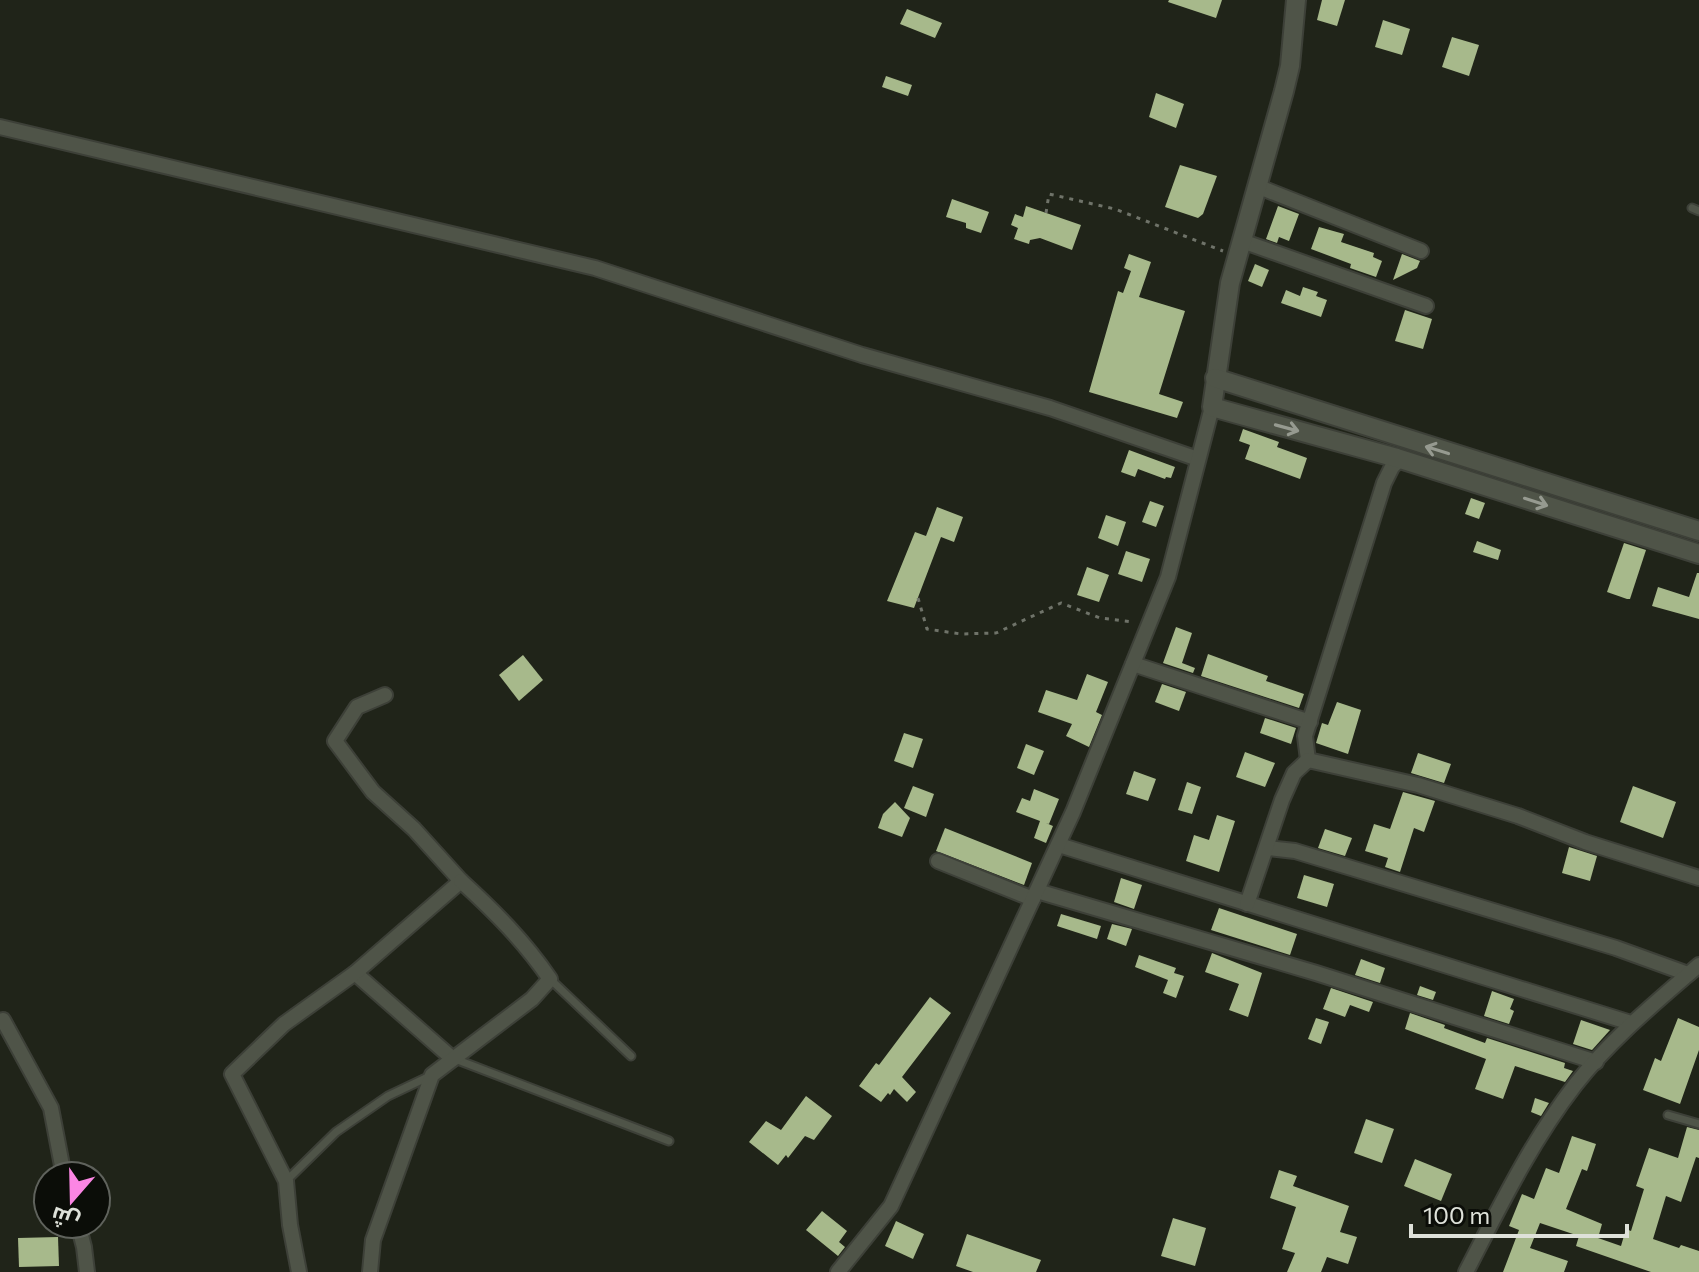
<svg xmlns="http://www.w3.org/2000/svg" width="1699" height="1272" viewBox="0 0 1699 1272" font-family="Commissioner,Cairo,sans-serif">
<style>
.building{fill:#a7b98b}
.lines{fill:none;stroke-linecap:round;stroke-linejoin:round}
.service-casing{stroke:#3d4038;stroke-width:11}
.minor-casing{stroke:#3d4038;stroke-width:18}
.tertiary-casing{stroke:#3d4038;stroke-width:22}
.path{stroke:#6f7369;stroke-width:3;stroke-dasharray:4 6;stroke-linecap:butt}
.service{stroke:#4f5448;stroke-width:7}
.minor{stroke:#4f5448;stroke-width:14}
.tertiary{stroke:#4f5448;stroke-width:18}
.oneway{stroke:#969a90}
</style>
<rect width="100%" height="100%" fill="#202419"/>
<g class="building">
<polygon points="1169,0 1222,0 1216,18 1168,2"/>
<polygon points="1322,0 1345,0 1337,26 1317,20"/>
<polygon points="907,9 942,23 935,38 900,24"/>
<polygon points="1383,20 1410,29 1402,55 1375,47"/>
<polygon points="1452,37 1479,45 1469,76 1442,67"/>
<polygon points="886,76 912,85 908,96 882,87"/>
<polygon points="1156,93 1184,104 1176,128 1149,117"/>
<polygon points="1180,165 1217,176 1203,214 1198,218 1165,207"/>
<polygon points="952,199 989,212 981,233 966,228 966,223 946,217"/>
<polygon points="1026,206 1081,225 1072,250 1040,238 1030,240 1029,244 1014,239 1018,228 1011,225 1015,214 1023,217"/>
<polygon points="1278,206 1299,214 1289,241 1279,237 1277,243 1266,239"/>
<polygon points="1319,227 1344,234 1341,242 1374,253 1373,257 1382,261 1376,277 1350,268 1351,264 1311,249"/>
<polygon points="1129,254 1151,262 1139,297 1185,311 1159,394 1183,402 1177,418 1089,392 1118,291 1123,293 1131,271 1124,268"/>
<polygon points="1402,254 1420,261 1417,268 1393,280"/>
<polygon points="1255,264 1269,270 1262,287 1248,281"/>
<polygon points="1303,287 1318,292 1316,296 1327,300 1321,317 1281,303 1286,290 1300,296"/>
<polygon points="1405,310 1432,319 1423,349 1395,341"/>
<polygon points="1243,429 1279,442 1277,447 1307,458 1300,479 1245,459 1250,445 1239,441"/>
<polygon points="1129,450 1175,467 1171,478 1166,477 1165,479 1138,469 1135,477 1121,472"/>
<polygon points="1471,498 1485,503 1479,519 1465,514"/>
<polygon points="1150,501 1164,506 1156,527 1142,522"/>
<polygon points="937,507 963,517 954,542 941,537 914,608 887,601 915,532 926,536"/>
<polygon points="1106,515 1126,522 1118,546 1098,538"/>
<polygon points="1477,541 1501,550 1498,560 1473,552"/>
<polygon points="1624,543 1646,550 1630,599 1627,599 1607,592"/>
<polygon points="1126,551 1150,559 1142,582 1118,574"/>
<polygon points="1087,567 1109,575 1099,602 1077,595"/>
<polygon points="1697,573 1699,573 1699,619 1652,606 1658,587 1689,597"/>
<polygon points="1176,627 1192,633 1182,663 1195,668 1193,673 1163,663"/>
<polygon points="1208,654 1268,676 1266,681 1304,694 1299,708 1201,676"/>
<polygon points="523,655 543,680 519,701 499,675"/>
<polygon points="1087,674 1108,682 1096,712 1102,715 1089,747 1066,736 1072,724 1038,712 1046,690 1077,700"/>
<polygon points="1162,684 1186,692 1179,711 1155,702"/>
<polygon points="1337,702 1361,710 1348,754 1316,743 1322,723 1328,725"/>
<polygon points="1265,718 1296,728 1291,744 1260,733"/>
<polygon points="904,733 923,739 913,768 894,761"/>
<polygon points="1026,744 1044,751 1034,775 1017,768"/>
<polygon points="1245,752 1275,763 1265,787 1236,777"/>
<polygon points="1418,753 1451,764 1444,783 1411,773"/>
<polygon points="1134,771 1156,779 1148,801 1126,794"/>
<polygon points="1187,782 1201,787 1192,814 1178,810"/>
<polygon points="913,786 934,794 926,817 904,808"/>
<polygon points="1633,786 1676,802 1663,838 1620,822"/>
<polygon points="1034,789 1059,799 1049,824 1046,823 1053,826 1046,843 1034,838 1040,821 1016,812 1022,798 1030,801"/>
<polygon points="1403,792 1435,801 1424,832 1414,828 1400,872 1385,867 1388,858 1365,851 1374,824 1390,829"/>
<polygon points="895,802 910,818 902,837 878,828 883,814"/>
<polygon points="1217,815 1235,821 1219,872 1186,861 1194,835 1209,840"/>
<polygon points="945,828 1032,863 1024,885 936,851"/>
<polygon points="1325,829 1352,838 1345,856 1318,848"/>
<polygon points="1569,847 1597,856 1590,881 1562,873"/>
<polygon points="1304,875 1334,884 1327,907 1297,898"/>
<polygon points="1121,878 1142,885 1134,909 1114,902"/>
<polygon points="1219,908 1297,934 1290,955 1211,930"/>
<polygon points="1061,914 1101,926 1097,939 1057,926"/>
<polygon points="1112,924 1132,929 1126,946 1107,939"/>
<polygon points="1212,953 1262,973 1248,1017 1229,1010 1239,984 1205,972"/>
<polygon points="1139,955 1176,968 1174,973 1184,976 1176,998 1163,993 1168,980 1135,967"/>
<polygon points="1361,959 1385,968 1380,983 1355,975"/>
<polygon points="1420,986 1436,992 1433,1000 1417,995"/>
<polygon points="1331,988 1373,1002 1369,1012 1350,1005 1345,1017 1323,1009"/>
<polygon points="1492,991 1514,999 1510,1009 1514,1011 1509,1024 1484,1016"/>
<polygon points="930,997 951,1013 902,1077 916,1092 907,1102 894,1089 890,1095 888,1093 881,1102 859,1086 876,1063 879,1065"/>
<polygon points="1410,1013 1445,1025 1444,1028 1485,1043 1487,1038 1565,1063 1564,1068 1573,1071 1565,1082 1515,1066 1503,1099 1475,1089 1486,1059 1405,1029"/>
<polygon points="1316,1018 1329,1022 1321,1044 1308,1039"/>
<polygon points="1678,1018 1699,1027 1699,1050 1680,1104 1643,1090 1655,1058 1661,1061"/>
<polygon points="1581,1020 1610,1030 1592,1050 1573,1044"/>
<polygon points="806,1096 832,1116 814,1140 805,1136 788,1158 786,1155 778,1165 749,1142 766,1121 781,1130"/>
<polygon points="1535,1098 1549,1103 1541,1116 1531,1112"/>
<polygon points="1366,1119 1394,1129 1382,1163 1354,1153"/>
<polygon points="1687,1127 1699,1130 1699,1158 1696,1157 1681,1202 1666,1196 1653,1239 1679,1248 1681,1245 1699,1251 1699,1272 1651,1272 1576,1246 1579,1236 1540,1223 1530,1248 1568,1261 1564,1272 1503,1272 1519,1230 1509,1226 1522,1194 1534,1199 1546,1168 1559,1173 1572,1136 1596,1144 1587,1171 1582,1169 1566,1209 1602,1224 1598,1238 1621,1246 1626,1229 1631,1231 1644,1189 1636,1186 1649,1148 1678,1158"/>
<polygon points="1415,1159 1452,1174 1441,1201 1404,1186"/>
<polygon points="1279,1170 1297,1176 1293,1186 1349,1206 1340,1232 1357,1237 1348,1264 1327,1257 1321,1272 1287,1272 1295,1253 1282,1249 1296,1207 1270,1198"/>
<polygon points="822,1211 847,1231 839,1242 845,1247 838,1256 806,1230"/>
<polygon points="1173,1218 1206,1228 1195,1266 1161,1256"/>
<polygon points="896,1221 924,1234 913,1259 885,1246"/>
<polygon points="967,1234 1041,1260 1036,1272 973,1272 956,1266"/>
<polygon points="58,1237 59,1266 19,1267 18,1238"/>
</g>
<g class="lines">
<g class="service-casing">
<g id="service">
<polyline points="1692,208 1699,211"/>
<polyline points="550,979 631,1056"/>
<polyline points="455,1059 669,1141"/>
<polyline points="1668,1115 1699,1124"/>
<polyline points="286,1181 336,1132 388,1096 428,1077"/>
</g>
</g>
<g class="minor-casing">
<g id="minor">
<polyline points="0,127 595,268 862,355 1050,408 1198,459"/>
<polyline points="1259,187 1421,251"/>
<polyline points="1242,241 1426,306"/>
<polyline points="1133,664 1310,722"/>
<polyline points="1308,760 1305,736 1384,483 1392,467 1400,459"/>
<polyline points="1059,845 1631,1023"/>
<polyline points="1268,848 1295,851 1616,948 1688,974"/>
<polyline points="938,861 1033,899"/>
<polyline points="1037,891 1316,973 1596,1062"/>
<polyline points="1247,904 1282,800 1294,773 1308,760 1418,785 1518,816 1585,842 1699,878"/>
<polyline points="355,973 453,1059"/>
<polyline points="3,1020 51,1108 64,1176"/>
<polyline points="78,1224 84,1247 87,1272"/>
<polyline points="299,1272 290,1225 286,1181 232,1074 284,1024 355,973 461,881 414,829 373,792 335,741 357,707 385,695"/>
<path d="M370,1272l3,-32 59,-165 100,-76 18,-20c-26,-38 -56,-68 -89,-98"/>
<polyline points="838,1272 891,1206 1073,812 1168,577 1212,407"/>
<path d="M1466,1272c33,-64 65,-130 109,-187 36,-46 80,-82 124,-120"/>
</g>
</g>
<g class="tertiary-casing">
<g id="tertiary">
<polyline points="1296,0 1290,66 1284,91 1230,283 1212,407 1397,458 1699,554"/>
<polyline points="1215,378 1699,531"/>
</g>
</g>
<g class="path">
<polyline points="1046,213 1049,194 1115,209 1223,251"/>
<polyline points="918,598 927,629 961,634 996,633 1061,603 1100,618 1133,622"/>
</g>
<use href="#service" class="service"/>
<use href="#minor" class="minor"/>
<use href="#tertiary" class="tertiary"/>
</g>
<defs><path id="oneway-shaft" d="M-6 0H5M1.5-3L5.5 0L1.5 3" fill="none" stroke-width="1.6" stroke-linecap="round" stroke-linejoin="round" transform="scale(2)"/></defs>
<g class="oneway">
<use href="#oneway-shaft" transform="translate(1287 428) rotate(15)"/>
<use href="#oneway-shaft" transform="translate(1437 450) rotate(-163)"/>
<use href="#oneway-shaft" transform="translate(1536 502) rotate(18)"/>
</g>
<g transform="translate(72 1200) rotate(200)"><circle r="38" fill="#0b0d08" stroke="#5f625c" stroke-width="2"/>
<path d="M0-6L14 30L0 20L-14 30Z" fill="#fc86e4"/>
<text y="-12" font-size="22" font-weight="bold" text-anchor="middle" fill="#dee1d9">ش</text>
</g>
<path d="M1411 1224v12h216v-12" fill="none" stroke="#dee1d9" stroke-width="4"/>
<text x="1423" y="1224" font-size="24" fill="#dee1d9" stroke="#0b0d08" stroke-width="6" paint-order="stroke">100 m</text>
</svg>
